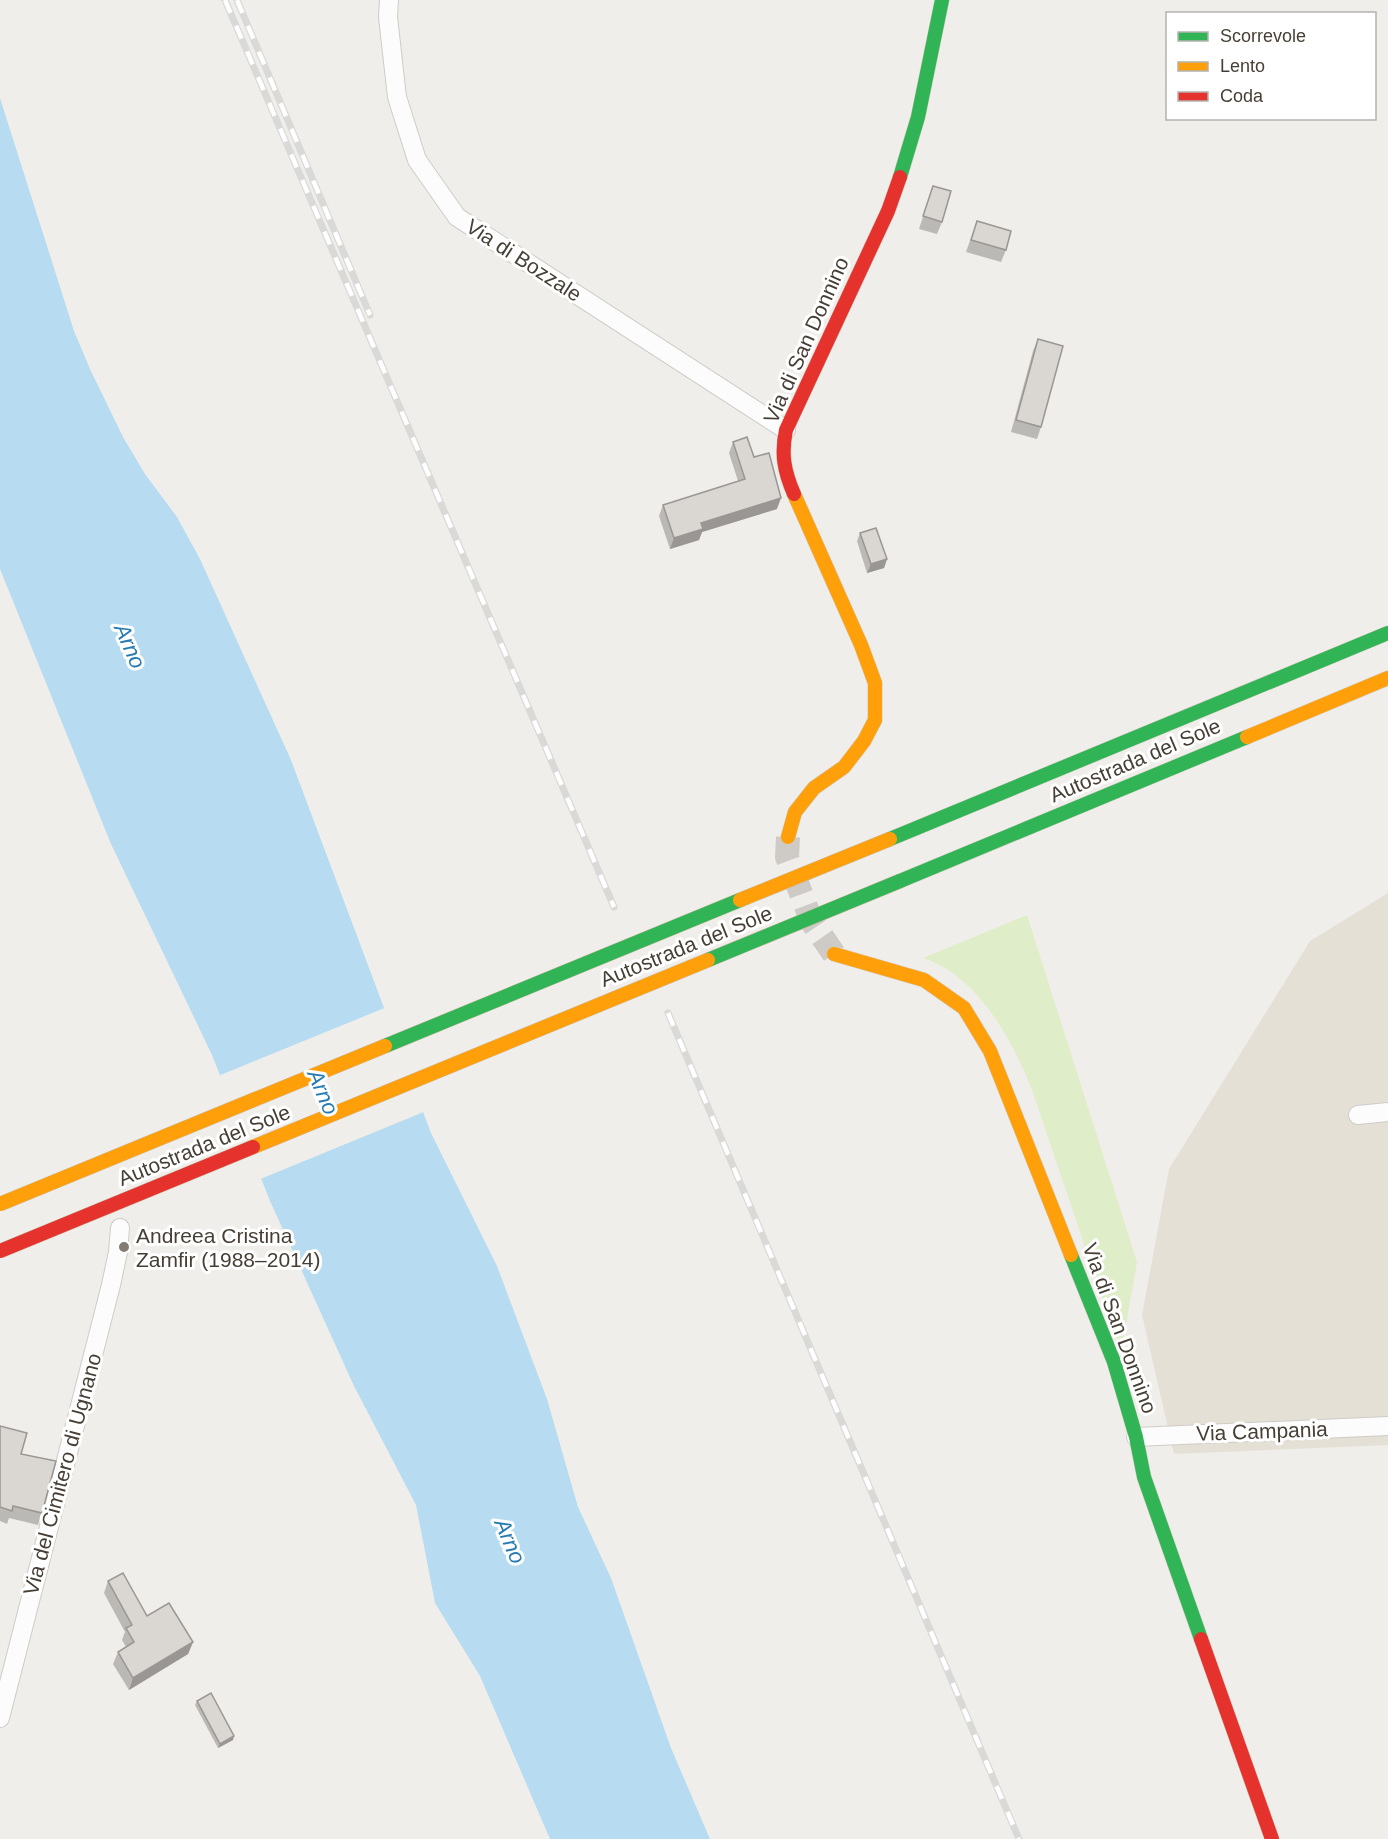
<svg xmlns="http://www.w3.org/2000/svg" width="1388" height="1839" viewBox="0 0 1388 1839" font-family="Arial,sans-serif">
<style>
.residential{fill:#e5e0d6}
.green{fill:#dfedc8}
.water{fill:#b7dcf2}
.pier{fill:#f0eeea}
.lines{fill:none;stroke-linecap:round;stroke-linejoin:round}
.secondary-tunnel{stroke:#cecbc6;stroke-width:24;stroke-dasharray:24 12;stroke-linecap:butt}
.street-casing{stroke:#ceccc7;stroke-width:20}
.fast-casing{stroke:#d2ccc1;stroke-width:15}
.slow-casing{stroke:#d2ccc1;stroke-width:15}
.jam-casing{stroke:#d2ccc1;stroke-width:15}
.street{stroke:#fdfcfc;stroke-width:18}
.fast{stroke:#30b455;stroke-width:14}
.slow{stroke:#ff9f0a;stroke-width:14}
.jam{stroke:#e5322d;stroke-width:14}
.rail-casing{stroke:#d9d9d8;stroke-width:7}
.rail{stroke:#fff;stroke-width:4.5;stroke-dasharray:14;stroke-linecap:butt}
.fast-bridge-casing{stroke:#cabaa3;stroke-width:15;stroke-linecap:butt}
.slow-bridge-casing{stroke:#cabaa3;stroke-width:15;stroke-linecap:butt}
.jam-bridge-casing{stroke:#cabaa3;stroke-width:15;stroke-linecap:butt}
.fast-bridge{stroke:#30b455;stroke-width:14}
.slow-bridge{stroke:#ff9f0a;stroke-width:14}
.jam-bridge{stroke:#e5322d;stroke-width:14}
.wall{fill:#bbb9b5}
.shaded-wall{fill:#999693}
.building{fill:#dad7d2;stroke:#999693;stroke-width:1.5}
.poi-dot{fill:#827c74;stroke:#fff;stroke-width:2}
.labels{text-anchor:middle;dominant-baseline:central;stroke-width:6;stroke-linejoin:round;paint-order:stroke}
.street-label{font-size:21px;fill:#473f35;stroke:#fff}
.poi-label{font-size:21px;fill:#473f35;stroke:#fff;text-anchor:start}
.water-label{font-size:22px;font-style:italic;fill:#257bb2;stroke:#fff}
</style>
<rect width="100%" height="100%" fill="#f0eeea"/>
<polygon class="residential" points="1388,893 1388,1445 1174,1454 1142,1315 1169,1169 1310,941"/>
<path class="green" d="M1027,915l110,347 -16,91 -89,-263c-20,-51 -54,-114 -109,-132z"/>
<polygon class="water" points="0,98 74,331 90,369 123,437 145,474 177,517 200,559 291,760 431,1133 497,1266 547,1399 578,1507 611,1578 671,1748 710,1839 550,1839 480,1676 435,1603 416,1505 354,1386 270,1201 212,1055 111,844 0,569"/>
<polygon class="pier" points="387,1007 426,1111 258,1180 218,1076"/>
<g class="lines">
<polyline class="secondary-tunnel" points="788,837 787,857 812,922 834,954"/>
<g class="street-casing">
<g id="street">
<polyline points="389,0 388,17 397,97 417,160 457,217 786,430"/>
<polyline points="1358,1115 1388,1112"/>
<polyline points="1136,1437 1388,1426"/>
<polyline points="0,1718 111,1285 118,1252 120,1228"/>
</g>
</g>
<g class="fast-casing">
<g id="fast">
<polyline points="900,177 918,117 942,0"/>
<polyline points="890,839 1388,633"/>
<polyline points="900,881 1247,737"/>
<polyline points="1071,1255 1114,1362 1136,1437 1144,1477 1201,1639"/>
</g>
</g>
<g class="slow-casing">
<g id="slow">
<polyline points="1247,737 1388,678"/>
<polyline points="788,837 795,812 814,788 844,767 864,741 875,720 875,683 861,645 794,494"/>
<polyline points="834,954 924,980 964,1008 990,1051 1071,1255"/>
</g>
</g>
<g class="jam-casing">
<g id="jam">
<path d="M794,494c-10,-23 -13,-40 -8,-64l102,-219 12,-34"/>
<polyline points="1201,1639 1272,1839"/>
</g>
</g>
<use href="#street" class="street"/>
<use href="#fast" class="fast"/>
<use href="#slow" class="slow"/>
<use href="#jam" class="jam"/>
<g class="rail-casing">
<g id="rail">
<polyline points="225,0 614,907"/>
<polyline points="237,0 370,315"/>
<polyline points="668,1013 1019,1839"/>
</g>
</g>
<use href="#rail" class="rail"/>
<g class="fast-bridge-casing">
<g id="fast-bridge">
<polyline points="708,960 900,881"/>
<polyline points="385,1046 740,900"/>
</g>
</g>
<g class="slow-bridge-casing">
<g id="slow-bridge">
<polyline points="740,900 890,839"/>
<polyline points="253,1147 708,960"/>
<polyline points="0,1204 385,1046"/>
</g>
</g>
<g class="jam-bridge-casing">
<polyline id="jam-bridge" points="0,1251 253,1147"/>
</g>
<use href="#fast-bridge" class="fast-bridge"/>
<use href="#slow-bridge" class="slow-bridge"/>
<use href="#jam-bridge" class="jam-bridge"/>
</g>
<g class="wall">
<polygon points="933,186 942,222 937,234 919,229"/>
<polygon points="977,221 1006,250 1001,262 966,252"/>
<polygon points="1038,339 1041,427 1037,439 1011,432 1033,351"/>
<polygon points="733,442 754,457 777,509 702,532 699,540 670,549 659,516 663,505 738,481 729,453"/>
<polygon points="860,533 887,559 884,568 867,573 857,541"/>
<polygon points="0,1426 21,1454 42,1513 38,1525 9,1518 7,1524 0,1521"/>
<polygon points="108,1581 147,1616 193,1642 188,1654 129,1690 113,1664 118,1652 126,1647 122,1640 125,1632 104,1593"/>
<polygon points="197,1701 233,1740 218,1748 195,1705"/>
</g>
<g class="shaded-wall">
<polygon points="781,498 777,509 702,532 699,540 670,549 674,538 701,523"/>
<polygon points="887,559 884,568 867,573 871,564"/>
<polygon points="193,1642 188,1654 129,1690 133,1678"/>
<polygon points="234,1736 233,1740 218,1748 220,1744"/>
</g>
<g class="building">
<polygon points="933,186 951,191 942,222 923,216"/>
<polygon points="977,221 1011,231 1006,250 971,240"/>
<polygon points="1038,339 1063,346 1041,427 1016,420"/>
<polygon points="747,437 754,457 769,453 781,498 701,523 703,529 674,538 663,505 745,479 733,442"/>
<polygon points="876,528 887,559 871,564 860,533"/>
<polygon points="0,1426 27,1433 21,1454 56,1461 42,1513 13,1506 12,1511 0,1507"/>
<polygon points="123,1573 147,1616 169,1603 193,1642 133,1678 118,1652 134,1642 126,1628 132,1625 108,1581"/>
<polygon points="211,1693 234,1736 220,1744 197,1701"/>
</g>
<circle class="poi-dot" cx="124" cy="1247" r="6"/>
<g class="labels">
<g class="street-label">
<text transform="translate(524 260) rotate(33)">Via di Bozzale</text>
<text transform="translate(806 340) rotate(-66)">Via di San Donnino</text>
<text transform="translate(1135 760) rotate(-23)">Autostrada del Sole</text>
<text transform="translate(686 946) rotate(-22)">Autostrada del Sole</text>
<text transform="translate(204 1145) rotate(-22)">Autostrada del Sole</text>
<text transform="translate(1120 1328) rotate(70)">Via di San Donnino</text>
<text transform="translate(1262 1431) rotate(-2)">Via Campania</text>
<text transform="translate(62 1474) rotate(-75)">Via del Cimitero di Ugnano</text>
</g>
<g class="poi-label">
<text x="136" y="1235">Andreea Cristina<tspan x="136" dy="24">Zamfir (1988–2014)</tspan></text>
</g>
<g class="water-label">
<text transform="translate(130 646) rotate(66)">Arno</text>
<text transform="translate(323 1092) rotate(67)">Arno</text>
<text transform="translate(510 1541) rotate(67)">Arno</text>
</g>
</g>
<rect x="1166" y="12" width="210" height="108" fill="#ffffff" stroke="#b5b2ae" stroke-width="1.5"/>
<rect x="1178" y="32" width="30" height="9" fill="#30b455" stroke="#b5b2ae" stroke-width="1.5"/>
<text x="1220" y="42" font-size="18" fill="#473f35">Scorrevole</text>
<rect x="1178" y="62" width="30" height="9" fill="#ff9f0a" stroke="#b5b2ae" stroke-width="1.5"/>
<text x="1220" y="72" font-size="18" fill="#473f35">Lento</text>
<rect x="1178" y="92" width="30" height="9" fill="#e5322d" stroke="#b5b2ae" stroke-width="1.5"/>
<text x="1220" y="102" font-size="18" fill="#473f35">Coda</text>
</svg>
